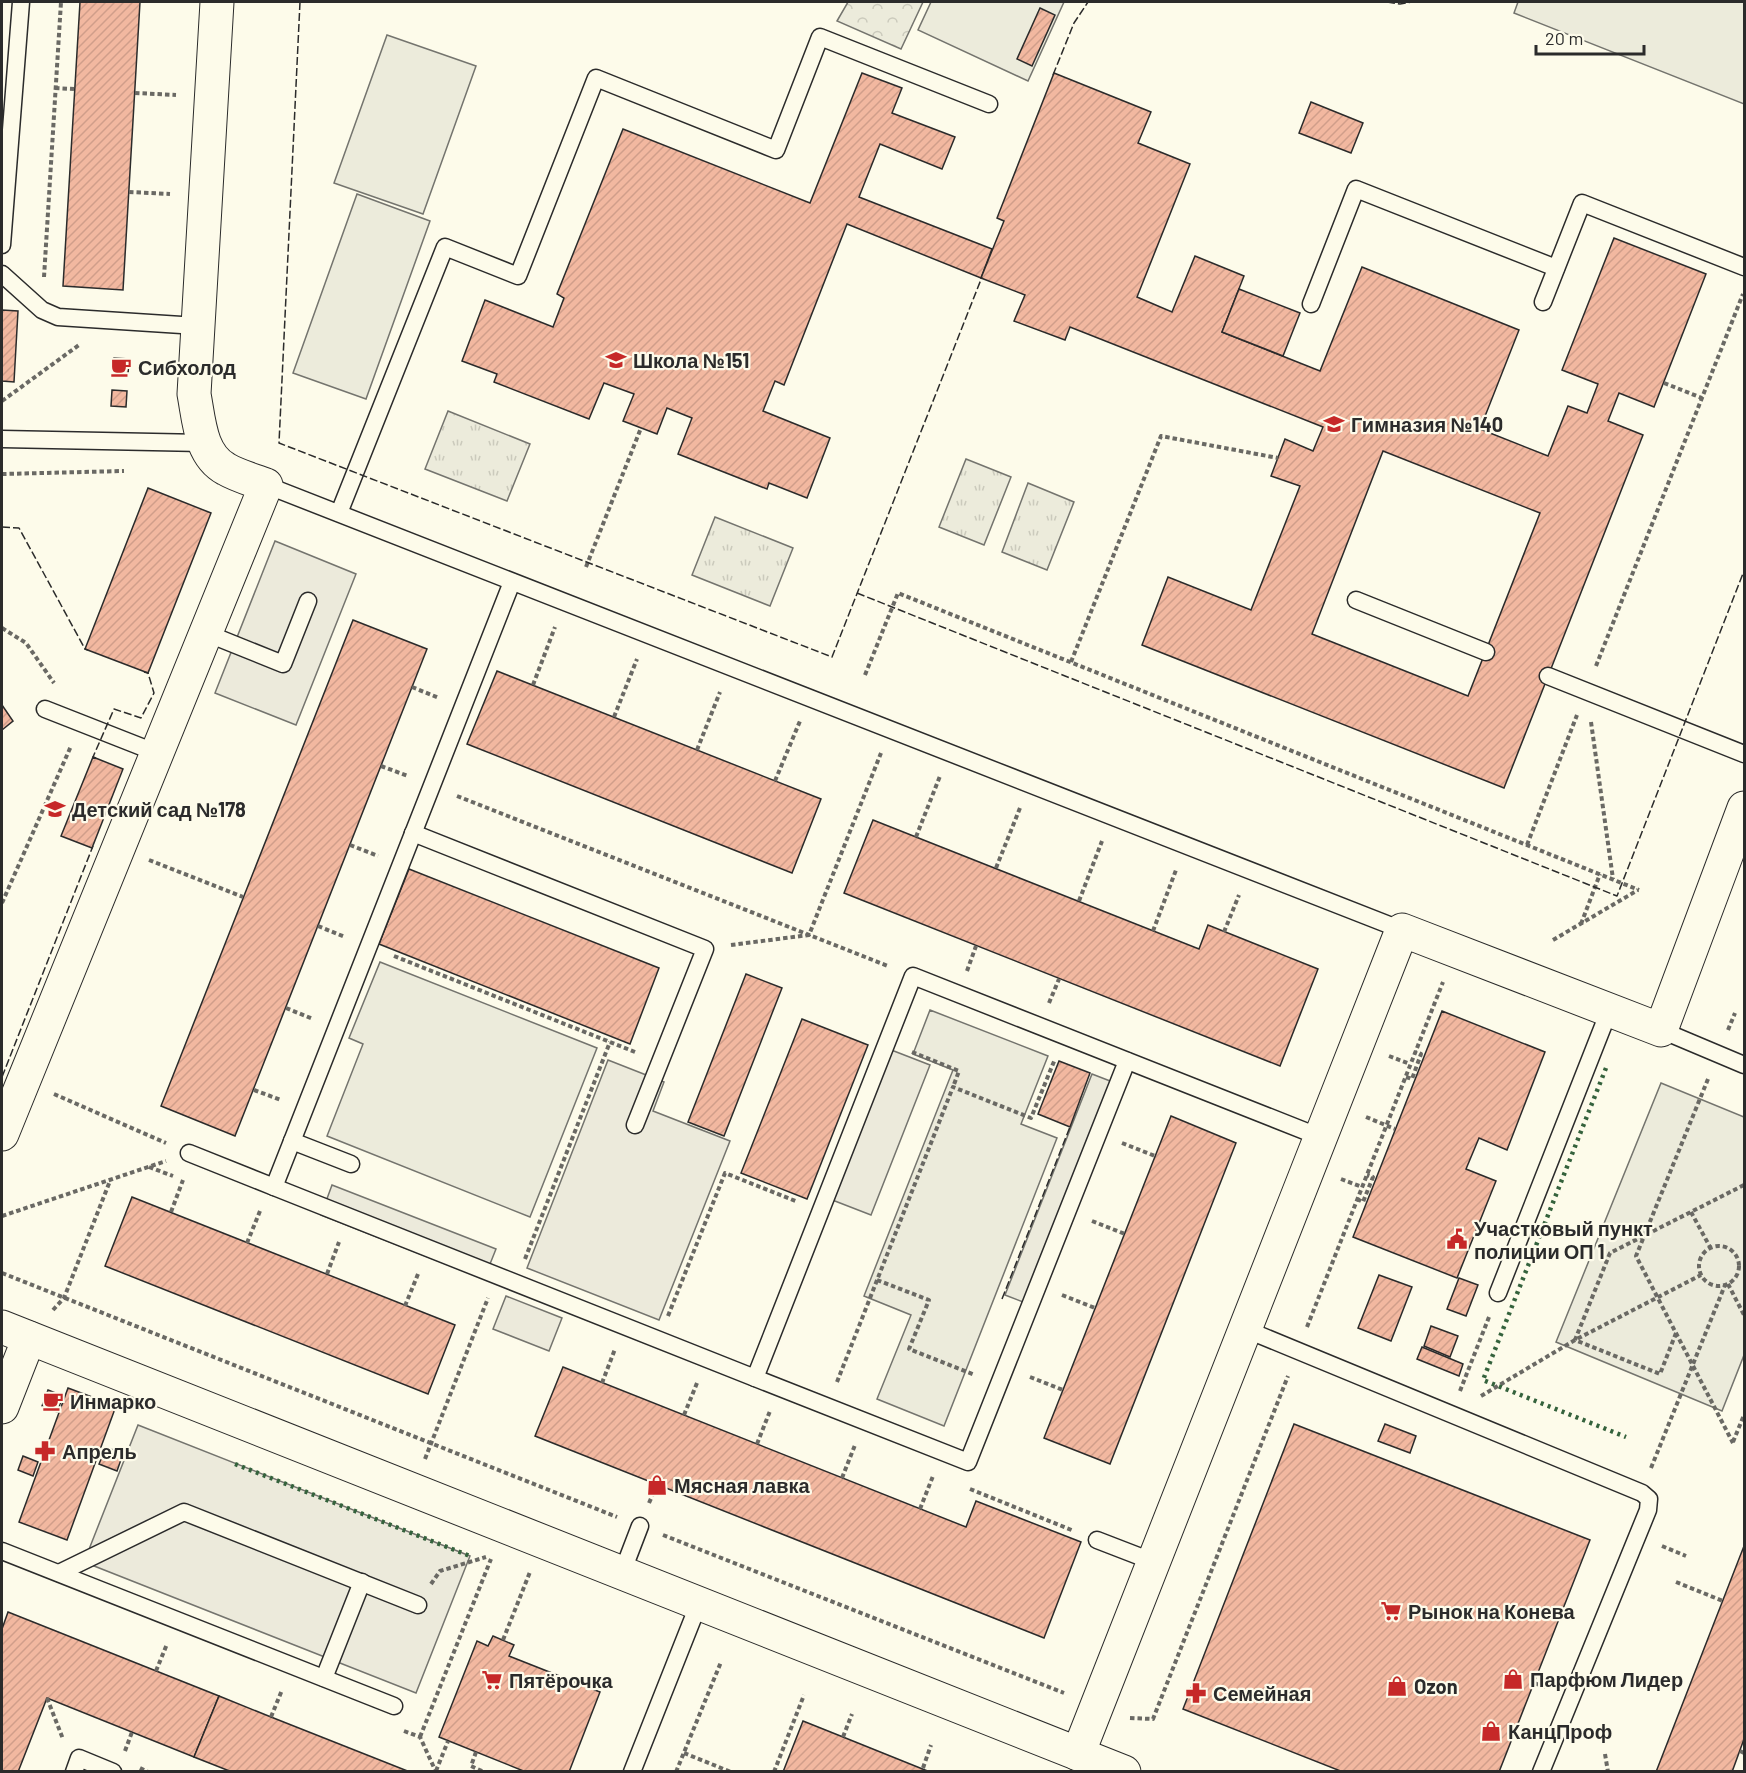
<svg xmlns="http://www.w3.org/2000/svg" width="1746" height="1773" viewBox="0 0 1746 1773" font-family="Barlow,sans-serif">
<style>
.grass{fill:url(#grass-tufts);stroke:#74746e;stroke-width:1.5}
.forest{fill:url(#forest-crowns);stroke:#74746e;stroke-width:1.5}
.green{fill:#ecebdb;stroke:#74746e;stroke-width:1.5}
.parking{fill:#eceadb;stroke:#74746e;stroke-width:1.5}
.building{fill:url(#building-hatch);stroke:#2b2b2b;stroke-width:1.5;fill-rule:evenodd}
.lines{fill:none;stroke-linecap:round;stroke-linejoin:round}
.lane-casing{stroke:#2b2b2b;stroke-width:19}
.street-casing{stroke:#2b2b2b;stroke-width:35}
.path{stroke:#6a6964;stroke-width:4;stroke-dasharray:4.5 3;stroke-linecap:butt}
.lane{stroke:#fdfbea;stroke-width:16}
.street{stroke:#fdfbea;stroke-width:33}
.hedge{stroke:#34623c;stroke-width:4.5;stroke-dasharray:3 4.5;stroke-linecap:butt}
.fence{stroke:#2b2b2b;stroke-width:1.5;stroke-dasharray:8 3;stroke-linecap:butt}
.labels{text-anchor:middle;dominant-baseline:central;stroke-width:4.5;stroke-linejoin:round;paint-order:stroke}
.poi-label{font-size:20px;font-weight:bold;fill:#2b2b2b;stroke:#fdfbea;text-anchor:start}
</style>
<defs>
<pattern id="grass-tufts" width="24" height="20" patternUnits="userSpaceOnUse" patternTransform="scale(1.5)"><rect width="24" height="20" fill="#ecebdb"/><path d="M3 7l-1-3M5 7V3M7 7l1-3M15 17l-1-3M17 17v-4M19 17l1-3" fill="none" stroke="#cbcabc"/></pattern>
<pattern id="forest-crowns" width="20" height="18" patternUnits="userSpaceOnUse" patternTransform="scale(1.5)"><rect width="20" height="18" fill="#ecebdb"/><path d="M2 6a3 3 0 1 1 6 0M12 15a3 3 0 1 1 6 0" fill="none" stroke="#cbcabc"/></pattern>
<pattern id="building-hatch" width="6" height="6" patternUnits="userSpaceOnUse" patternTransform="scale(1.5)"><rect width="6" height="6" fill="#f2b8a0"/><path d="M-1 1l2-2M0 6l6-6M5 7l2-2" fill="none" stroke="#d09e8a"/></pattern>
</defs>
<rect width="100%" height="100%" fill="#fdfbea"/>
<g class="grass">
<polygon points="448,411 530,444 507,501 425,469"/>
<polygon points="966,459 1011,477 984,545 939,527"/>
<polygon points="1028,483 1074,502 1047,570 1002,552"/>
<polygon points="715,517 793,548 770,606 692,575"/>
</g>
<polygon class="forest" points="848,2 923,2 901,49 837,21"/>
<g class="green">
<polygon points="931,2 1064,2 1028,81 918,30"/>
<polygon points="1518,2 1744,2 1744,104 1514,13"/>
<polygon points="387,35 476,66 423,214 334,183"/>
<polygon points="357,194 430,221 366,399 293,373"/>
<polygon points="380,962 597,1048 530,1217 327,1136 363,1044 349,1038"/>
<polygon points="930,1010 1048,1056 1021,1124 1057,1138 944,1426 877,1399 911,1315 864,1296 953,1070 913,1054"/>
<polygon points="1661,1083 1744,1117 1744,1355 1722,1411 1556,1342"/>
</g>
<g class="parking">
<polygon points="275,541 356,574 296,725 215,693"/>
<polygon points="881,1046 930,1065 871,1215 822,1196"/>
<polygon points="608,1060 664,1082 653,1111 730,1141 659,1320 527,1268"/>
<polygon points="1092,1074 1123,1086 1036,1307 1005,1295"/>
<polygon points="332,1185 496,1249 484,1279 321,1215"/>
<polygon points="506,1296 562,1318 549,1351 493,1329"/>
<polygon points="138,1425 470,1556 416,1693 84,1562"/>
</g>
<g class="building">
<polygon points="80,2 140,2 123,290 63,286"/>
<polygon points="1040,8 1055,15 1032,66 1017,59"/>
<polygon points="862,73 902,88 892,113 955,137 942,169 880,144 859,197 992,249 981,278 847,224 784,385 775,381 763,411 830,438 807,498 769,483 767,489 678,454 692,418 667,408 657,434 623,421 634,394 604,383 589,419 494,382 497,374 462,361 485,300 553,327 564,298 557,294 623,129 810,203"/>
<path d="M1054,73l97,39 -13,31 52,21 -53,133 35,15 23,-56 49,20 -22,56 98,39 42,-104 157,63 -39,99 68,27 20,-50 19,7 11,-29 -36,-14 52,-132 92,36 -52,133 -35,-14 -11,28 35,14 -139,353 -362,-143 26,-68 83,33 49,-124 -29,-10 14,-37 28,12 10,-24 -253,-100 -5,13 -51,-19 11,-26 -44,-17 23,-57 -7,-3zM1383,451l157,62 -72,183 -156,-62z"/>
<polygon points="1311,102 1363,123 1351,153 1299,133"/>
<polygon points="1239,289 1300,313 1283,356 1222,332"/>
<polygon points="2,310 18,311 14,382 2,381"/>
<polygon points="114,358 129,359 128,375 113,374"/>
<polygon points="112,390 127,391 126,407 111,406"/>
<polygon points="148,488 211,513 148,673 85,649"/>
<polygon points="353,620 427,649 235,1136 161,1106"/>
<polygon points="497,671 821,799 792,873 467,744"/>
<polygon points="2,705 13,721 2,730"/>
<polygon points="93,757 123,769 92,848 61,836"/>
<polygon points="873,820 1199,949 1208,925 1318,969 1280,1066 844,893"/>
<polygon points="409,869 659,968 630,1044 379,944"/>
<polygon points="746,974 782,988 724,1136 688,1122"/>
<polygon points="1442,1011 1545,1052 1507,1150 1479,1138 1466,1169 1496,1181 1457,1278 1353,1237"/>
<polygon points="802,1019 868,1045 807,1199 741,1173"/>
<polygon points="1059,1061 1090,1073 1070,1127 1038,1114"/>
<polygon points="1171,1116 1236,1143 1110,1464 1044,1438"/>
<polygon points="132,1197 455,1325 428,1394 105,1266"/>
<polygon points="1379,1275 1412,1287 1391,1341 1358,1328"/>
<polygon points="1459,1278 1478,1285 1466,1316 1447,1309"/>
<polygon points="1431,1326 1458,1336 1450,1357 1424,1346"/>
<polygon points="1422,1347 1463,1364 1459,1376 1417,1359"/>
<polygon points="563,1367 966,1527 976,1501 1081,1542 1044,1638 535,1436"/>
<polygon points="68,1388 116,1406 67,1540 19,1522"/>
<polygon points="48,1390 63,1396 57,1412 42,1406"/>
<polygon points="1294,1424 1590,1540 1499,1772 1343,1772 1183,1709"/>
<polygon points="1385,1424 1416,1436 1410,1453 1378,1441"/>
<polygon points="106,1447 123,1454 117,1471 99,1464"/>
<polygon points="23,1456 38,1462 33,1476 18,1470"/>
<polygon points="1744,1546 1744,1739 1732,1772 1656,1772"/>
<polygon points="8,1612 219,1696 194,1757 47,1698 18,1772 2,1772 2,1629"/>
<polygon points="493,1636 514,1645 509,1656 600,1692 569,1772 526,1772 439,1737 477,1641 488,1646"/>
<polygon points="219,1696 271,1717 410,1772 232,1772 194,1757"/>
<polygon points="803,1721 843,1737 930,1772 783,1772"/>
</g>
<g class="lines">
<g class="lane-casing">
<g id="lane">
<polyline points="2,245 21,2"/>
<polyline points="2,274 42,310 58,317 197,326"/>
<polyline points="1543,302 1582,203 1744,267"/>
<polyline points="1311,304 1356,189 1556,268"/>
<polyline points="2,439 203,443"/>
<polyline points="266,485 1402,930"/>
<polyline points="339,513 445,247 518,276 596,78 776,150 820,37 989,104"/>
<polyline points="512,582 274,1187 755,1378 913,976 1320,1137"/>
<polyline points="1356,600 1486,652"/>
<polyline points="206,633 283,664 308,601"/>
<polyline points="1548,676 1744,754"/>
<polyline points="45,709 157,753"/>
<polyline points="413,833 705,949 635,1125"/>
<polyline points="1661,1030 1744,1065"/>
<polyline points="292,1141 351,1164"/>
<polyline points="189,1153 274,1187"/>
<polyline points="1498,1293 1609,1011"/>
<polyline points="1245,1329 1642,1493 1649,1499 1648,1510 1541,1772"/>
<polyline points="755,1378 968,1462 1127,1061"/>
<polyline points="1097,1540 1154,1562"/>
<polyline points="2,1551 394,1706"/>
<polyline points="59,1573 184,1512 418,1605"/>
<polyline points="622,1573 640,1526"/>
<polyline points="324,1678 362,1582"/>
<polyline points="74,1772 79,1758 113,1772"/>
<polyline points="632,1772 699,1603"/>
</g>
</g>
<g class="street-casing">
<g id="street">
<path d="M2,1134l264,-649c-13,-5 -28,-9 -40,-16 -26,-14 -27,-49 -32,-75l23,-392"/>
<polyline points="2,1327 1124,1772"/>
<polyline points="2,1407 29,1338"/>
<polyline points="1078,1754 1402,930 1661,1030 1744,808"/>
</g>
</g>
<g class="path">
<polyline points="55,88 74,89"/>
<polyline points="135,93 176,95"/>
<polyline points="129,192 170,194"/>
<polyline points="44,277 61,2"/>
<polyline points="1664,383 1702,398"/>
<polyline points="2,401 79,345"/>
<polyline points="2,474 124,471"/>
<polyline points="586,567 641,428"/>
<polyline points="2,628 26,643 54,683"/>
<polyline points="1071,662 1161,436 1278,458"/>
<polyline points="1596,666 1743,294"/>
<polyline points="865,675 898,593 1639,890"/>
<polyline points="533,685 555,627"/>
<polyline points="412,687 439,698"/>
<polyline points="614,717 637,659"/>
<polyline points="1591,722 1613,879"/>
<polyline points="697,750 720,692"/>
<polyline points="381,766 408,776"/>
<polyline points="775,781 800,721"/>
<polyline points="457,796 888,966"/>
<polyline points="916,837 940,776"/>
<polyline points="350,845 378,856"/>
<polyline points="1527,845 1577,715"/>
<polyline points="149,860 243,897"/>
<polyline points="996,868 1020,808"/>
<polyline points="1079,901 1102,841"/>
<polyline points="2,903 71,746"/>
<polyline points="1581,924 1600,874"/>
<polyline points="318,926 345,937"/>
<polyline points="1153,931 1176,870"/>
<polyline points="1224,932 1239,895"/>
<polyline points="1553,940 1638,890"/>
<polyline points="731,945 809,935 881,753"/>
<polyline points="394,956 635,1052"/>
<polyline points="967,971 976,946"/>
<polyline points="1049,1003 1059,979"/>
<polyline points="286,1008 313,1019"/>
<polyline points="1728,1030 1735,1013"/>
<polyline points="912,1052 959,1071 953,1087"/>
<polyline points="1389,1056 1410,1064"/>
<polyline points="1406,1077 1412,1079 1421,1054 1415,1052"/>
<polyline points="1708,1079 1636,1256 1733,1443"/>
<polyline points="254,1090 281,1100"/>
<polyline points="54,1094 166,1143"/>
<polyline points="1366,1117 1395,1129"/>
<polyline points="1122,1143 1155,1156"/>
<polyline points="149,1167 173,1176"/>
<polyline points="1341,1179 1362,1187"/>
<polyline points="1357,1199 1363,1202 1373,1177 1367,1175"/>
<polyline points="171,1212 183,1180"/>
<polyline points="1691,1212 1710,1247"/>
<polyline points="2,1216 166,1161"/>
<polyline points="1092,1221 1125,1234"/>
<polyline points="247,1243 260,1211"/>
<circle cx="1719" cy="1266" r="20"/>
<polyline points="525,1259 610,1042"/>
<polyline points="2,1273 617,1517"/>
<polyline points="327,1274 339,1242"/>
<polyline points="877,1280 929,1300 909,1349 975,1375"/>
<polyline points="1728,1284 1744,1315"/>
<polyline points="1062,1295 1095,1308"/>
<polyline points="405,1306 418,1274"/>
<polyline points="53,1310 64,1298 110,1181"/>
<polyline points="668,1316 725,1173 798,1202"/>
<polyline points="1307,1327 1443,982"/>
<polyline points="1676,1333 1660,1374 1575,1340 1610,1253 1744,1185"/>
<polyline points="1030,1377 1063,1390"/>
<polyline points="837,1382 953,1087 1031,1118 1055,1059"/>
<polyline points="602,1383 615,1349"/>
<polyline points="1460,1391 1489,1317"/>
<polyline points="1481,1396 1575,1340 1701,1275"/>
<polyline points="684,1415 697,1383"/>
<polyline points="1733,1442 1744,1415"/>
<polyline points="757,1444 770,1411"/>
<polyline points="425,1459 488,1298"/>
<polyline points="1651,1468 1725,1285"/>
<polyline points="842,1478 855,1445"/>
<polyline points="970,1489 1074,1531"/>
<polyline points="649,1503 657,1485"/>
<polyline points="920,1509 933,1476"/>
<polyline points="663,1535 1064,1693"/>
<polyline points="1662,1546 1686,1556"/>
<polyline points="1676,1582 1723,1601"/>
<polyline points="431,1584 440,1571 486,1557"/>
<polyline points="503,1640 530,1572"/>
<polyline points="156,1671 167,1644"/>
<polyline points="1534,1683 1548,1688"/>
<polyline points="47,1698 63,1739"/>
<polyline points="271,1717 282,1690"/>
<polyline points="1130,1718 1153,1719 1288,1376"/>
<polyline points="404,1731 420,1737 436,1772"/>
<polyline points="420,1737 491,1559"/>
<polyline points="843,1737 852,1714"/>
<polyline points="125,1751 132,1732"/>
<polyline points="1740,1751 1744,1753"/>
<polyline points="476,1752 471,1766 484,1772"/>
<polyline points="684,1753 731,1772"/>
<polyline points="1605,1754 1608,1772"/>
<polyline points="140,1768 148,1772"/>
<polyline points="923,1768 931,1745"/>
<polyline points="436,1771 448,1741"/>
<polyline points="676,1772 721,1662"/>
<polyline points="774,1772 804,1695"/>
</g>
<use href="#lane" class="lane"/>
<use href="#street" class="street"/>
<g class="hedge">
<polyline points="1606,1068 1483,1380 1626,1437"/>
<polyline points="235,1464 470,1556"/>
</g>
<g class="fence">
<polyline points="300,2 279,443 832,657 982,277"/>
<polyline points="1387,2 1400,4 1412,2"/>
<polyline points="1053,75 1074,23 1088,2"/>
<polyline points="2,527 19,528 85,649 88,650"/>
<polyline points="857,593 1617,896 1744,571"/>
<polyline points="96,758 93,757 114,709 141,718 154,693 148,673 144,672"/>
<polyline points="2,1077 93,846"/>
<polyline points="1002,1299 1070,1127"/>
</g>
</g>
<defs>
<g id="school-bare" transform="scale(1.62)"><path d="M0-5L7-2L0 1L-7-2ZM-4 1L0 2.5L4 1V4Q0 6-4 4Z" fill="#c62828" stroke="#fdfbea" stroke-width="2.5" paint-order="stroke"/></g>
<g id="cafe-bare" transform="scale(1.62)"><path d="M-5.5-4.5H6V0H3Q3 3.5 0 3.5H-2.5Q-5.5 3.5-5.5 0ZM3-3.2v2h1.7v-2ZM-6 4.5H4V6H-6Z" fill="#c62828" stroke="#fdfbea" stroke-width="2.5" paint-order="stroke"/></g>
<g id="civic-bare" transform="scale(1.62)"><path d="M-.6-6.5H3V-4.5H.6V-3L4-1V1h2V6H-6V1h2V-1L-.6-3ZM-1.2 2.5V6h2.4V2.5Z" fill="#c62828" stroke="#fdfbea" stroke-width="2.5" paint-order="stroke"/></g>
<g id="pharmacy-bare" transform="scale(1.62)"><path d="M-2-6h4v4h4v4h-4v4h-4v-4h-4v-4h4Z" fill="#c62828" stroke="#fdfbea" stroke-width="2.5" paint-order="stroke"/></g>
<g id="shop-bare" transform="scale(1.62)"><path d="M-5-2.5h2.3a2.7 3.5 0 0 1 5.4 0H5L5.5 6h-11ZM-1.5-2.5h3a1.5 2.3 0 0 0-3 0Z" fill="#c62828" stroke="#fdfbea" stroke-width="2.5" paint-order="stroke"/></g>
<g id="supermarket-bare" transform="scale(1.62)"><path d="M-6-5.5h2.5l.6 2H6L4.5 2H-2.5L-4.4-4H-6ZM-1.5 3.2a1.3 1.3 0 1 0 .1 0ZM3 3.2a1.3 1.3 0 1 0 .1 0Z" fill="#c62828" stroke="#fdfbea" stroke-width="2.5" paint-order="stroke"/></g>
</defs>
<g fill-rule="evenodd">
<use href="#school-bare" x="616" y="360"/>
<use href="#cafe-bare" x="121" y="367"/>
<use href="#school-bare" x="1334" y="424"/>
<use href="#school-bare" x="55" y="809"/>
<use href="#civic-bare" x="1457" y="1239"/>
<use href="#cafe-bare" x="53" y="1401"/>
<use href="#pharmacy-bare" x="45" y="1451"/>
<use href="#shop-bare" x="657" y="1485"/>
<use href="#supermarket-bare" x="1391" y="1611"/>
<use href="#shop-bare" x="1513" y="1679"/>
<use href="#supermarket-bare" x="492" y="1680"/>
<use href="#shop-bare" x="1397" y="1686"/>
<use href="#pharmacy-bare" x="1196" y="1693"/>
<use href="#shop-bare" x="1491" y="1731"/>
</g>
<g class="labels">
<g class="poi-label">
<text x="633" y="360">Школа №151</text>
<text x="138" y="367">Сибхолод</text>
<text x="1351" y="424">Гимназия №140</text>
<text x="72" y="809">Детский сад №178</text>
<text x="1474" y="1228">Участковый пункт<tspan x="1474" dy="23">полиции ОП 1</tspan></text>
<text x="70" y="1401">Инмарко</text>
<text x="62" y="1451">Апрель</text>
<text x="674" y="1485">Мясная лавка</text>
<text x="1408" y="1611">Рынок на Конева</text>
<text x="1530" y="1679">Парфюм Лидер</text>
<text x="509" y="1680">Пятёрочка</text>
<text x="1414" y="1686">Ozon</text>
<text x="1213" y="1693">Семейная</text>
<text x="1508" y="1731">КанцПроф</text>
</g>
</g>
<rect width="1746" height="1773" fill="none" stroke="#2b2b2b" stroke-width="6"/>
<path d="M1536 45v9h108v-9" fill="none" stroke="#2b2b2b" stroke-width="3"/>
<text x="1545" y="45" font-size="18" fill="#2b2b2b" stroke="#fdfbea" stroke-width="4.5" paint-order="stroke">20 m</text>
</svg>
